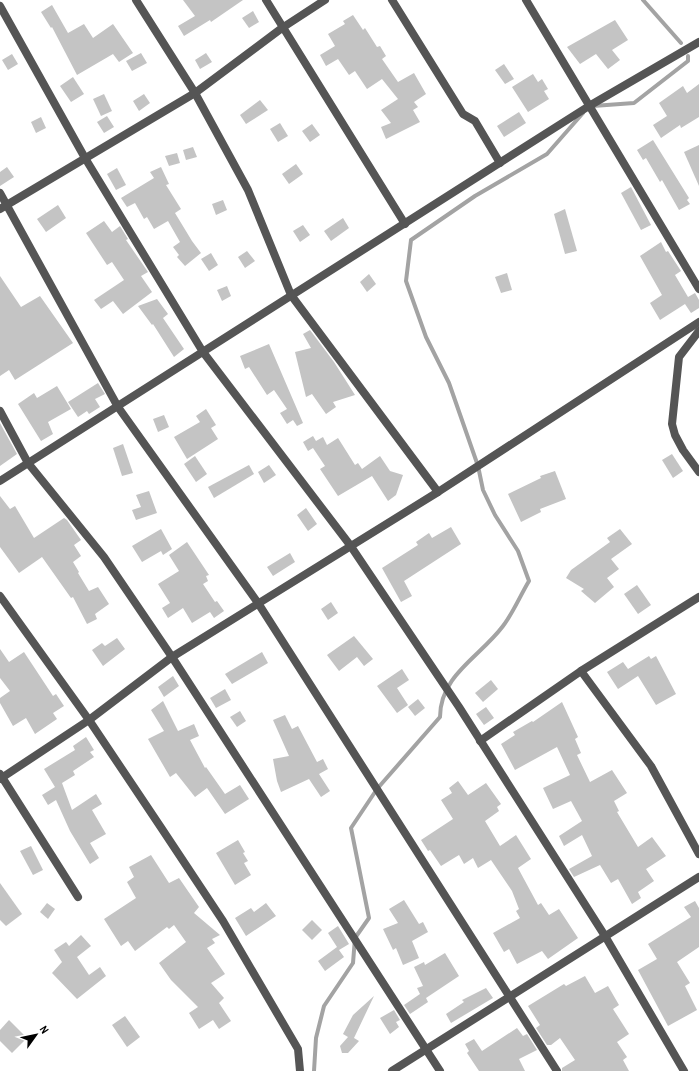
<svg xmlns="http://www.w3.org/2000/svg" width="699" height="1071" viewBox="0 0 699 1071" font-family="'Archivo Narrow',sans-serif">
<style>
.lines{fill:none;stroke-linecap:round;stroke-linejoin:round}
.stream{stroke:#a3a3a3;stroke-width:4}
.building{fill:#c4c4c4}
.street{stroke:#555;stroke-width:8}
</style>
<rect width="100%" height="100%" fill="#fff"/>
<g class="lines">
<g class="stream">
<polyline points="643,0 681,43"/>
<polyline points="593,106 634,103 688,61 688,56"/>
<path d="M314,1071l2,-33 8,-32 29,-43 2,-25 14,-20 -18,-90 26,-39 63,-72c0,-42 40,-60 63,-91 10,-13 17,-30 26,-45l-11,-30 -23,-36 -12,-25 -5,-24 -29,-83 -23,-46 -20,-56 5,-41 64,-44 72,-42 36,-41"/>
</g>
</g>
<g class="building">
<polygon points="183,0 243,0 211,22 210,20 184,36 178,26 195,16"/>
<polygon points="52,5 68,33 84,24 93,38 113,24 133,53 119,62 113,54 77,75 52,27 51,28 41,12"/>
<polygon points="253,11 259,22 249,28 242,18"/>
<polygon points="353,15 363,30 365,28 377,47 380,46 386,56 382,59 398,82 414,73 426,94 414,102 418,107 413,110 420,122 386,139 381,127 391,123 381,110 398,99 382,79 367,89 355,71 349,75 338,59 326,66 320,55 335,46 328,34 345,24 343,21"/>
<polygon points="615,20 628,40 612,50 620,60 608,69 596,54 580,64 567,47"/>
<polygon points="141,53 147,63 132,71 126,61"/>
<polygon points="206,53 212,62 200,69 195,60"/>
<polygon points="12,54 18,64 8,70 2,60"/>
<polygon points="504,64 514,79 505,84 495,70"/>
<polygon points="533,74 538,82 542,79 548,89 544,91 549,99 528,112 512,87"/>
<polygon points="73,77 84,94 71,102 60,86"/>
<polygon points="699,84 699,117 681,128 680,125 661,138 653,125 667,116 659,103 683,86 687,93"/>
<polygon points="104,94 112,111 101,116 93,99"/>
<polygon points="144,94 150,103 139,111 133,101"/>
<polygon points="260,100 268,110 246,124 240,115"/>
<polygon points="519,112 526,123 504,137 497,126"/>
<polygon points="107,116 114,127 104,133 97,122"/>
<polygon points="41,117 46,128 36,133 31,122"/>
<polygon points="280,123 288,136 278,142 270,129"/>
<polygon points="312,124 320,135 310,142 302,131"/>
<polygon points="653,140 689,198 687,200 690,204 679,210 662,180 660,182 646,158 643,160 637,150"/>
<polygon points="699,145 699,186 684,152"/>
<polygon points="193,147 197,157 186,160 183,150"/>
<polygon points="177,153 180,163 169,166 165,156"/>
<polygon points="296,164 303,174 289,184 282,174"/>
<polygon points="7,167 14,177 0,186 0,172"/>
<polygon points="161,167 169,184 166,185 181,209 175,213 192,241 201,253 185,266 177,257 179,255 173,247 180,242 168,221 154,229 147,217 144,219 135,203 127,207 121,198 154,178 150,172"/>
<polygon points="117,168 126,185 116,190 107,174"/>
<polygon points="631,187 651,225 641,230 621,193"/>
<polygon points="223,200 227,210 216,215 212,204"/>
<polygon points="58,205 66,218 46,232 37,219"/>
<polygon points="565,209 577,251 565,254 554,214"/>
<polygon points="343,218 349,228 331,241 324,231"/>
<polygon points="104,221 112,232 120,226 128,239 126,240 148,272 141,276 152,292 123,314 113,301 101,309 94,300 124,280 112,262 107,265 86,233"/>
<polygon points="303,225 310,235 300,242 293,231"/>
<polygon points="661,242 666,252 668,251 681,271 675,275 688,297 695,293 699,300 699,308 691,313 685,304 660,320 650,303 662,295 640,256"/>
<polygon points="247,251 255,261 245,268 238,257"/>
<polygon points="211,253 218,265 209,271 201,259"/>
<polygon points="507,273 512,290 501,293 495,277"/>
<polygon points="369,274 376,284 367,292 360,282"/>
<polygon points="0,276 21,307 40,296 73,343 15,380 9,370 0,376"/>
<polygon points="227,286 231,296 222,301 217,290"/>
<polygon points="157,299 168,314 163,318 184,349 174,357 153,324 152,325 138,306"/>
<polygon points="310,330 334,362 355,395 333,402 336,407 326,414 312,394 306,397 295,352 311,348 303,334"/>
<polygon points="269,344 303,423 297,426 293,420 287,424 280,413 287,409 274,390 267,395 249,367 245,369 240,356"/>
<polygon points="98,383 105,394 95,399 100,407 89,414 87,411 78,417 68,402"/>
<polygon points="57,386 71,409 48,422 53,434 41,441 18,404 34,393 37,398"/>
<polygon points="206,409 216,425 211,428 218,439 187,459 174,437 200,422 196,416"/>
<polygon points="164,415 169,427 158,432 153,419"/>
<polygon points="0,423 17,454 0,466"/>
<polygon points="313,436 316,441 323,437 327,445 338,438 355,465 358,463 362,469 380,456 390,471 403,475 396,495 388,501 372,476 338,496 320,469 325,466 313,448 308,451 303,442"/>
<polygon points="123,444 133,473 122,476 113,448"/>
<polygon points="672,454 683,471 673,478 662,460"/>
<polygon points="195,456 207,474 196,482 184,464"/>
<polygon points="249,465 254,474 214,498 208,487"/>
<polygon points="269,465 276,475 264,483 258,472"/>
<polygon points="555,471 566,499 540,509 541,512 521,522 508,494 541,478 540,476"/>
<polygon points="149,491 157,513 136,520 132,510 141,507 136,495"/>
<polygon points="0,496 10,509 15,506 34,538 64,518 67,520 81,540 74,545 81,556 73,562 79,572 78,573 89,591 98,587 109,604 95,614 97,619 87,624 73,597 71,598 42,557 19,573 0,547"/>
<polygon points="306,508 317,524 308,531 297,515"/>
<polygon points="451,527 461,544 404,581 412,596 401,602 382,568 418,545 416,542 429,533 432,538"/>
<polygon points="161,529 172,549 163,555 161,551 142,562 132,546"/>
<polygon points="620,529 632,544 611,559 619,569 607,578 614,587 595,603 581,591 584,589 566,578 571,570 610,542 607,538"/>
<polygon points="187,542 209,575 206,576 208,581 203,584 215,602 217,601 224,611 214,618 210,612 192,623 183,608 168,618 162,608 170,603 158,584 179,571 169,555"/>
<polygon points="290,553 295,562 273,576 267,567"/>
<polygon points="637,585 651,605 638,614 624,594"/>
<polygon points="331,602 338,613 328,620 321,609"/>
<polygon points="354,636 373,659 364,666 357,657 339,671 327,655"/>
<polygon points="117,638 125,649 103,666 92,650 102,643 105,646"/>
<polygon points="0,649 9,662 24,652 53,696 56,694 64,706 53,713 57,719 35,734 26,718 13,726 0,703 0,698 10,691 0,678"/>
<polygon points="262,652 268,663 232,684 225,674"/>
<polygon points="649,656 651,659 656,656 676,694 656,705 638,676 618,689 607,672 623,662 628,669"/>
<polygon points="402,669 409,680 397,688 408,705 397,713 377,686"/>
<polygon points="173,676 179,686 164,697 158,687"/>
<polygon points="491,680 498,689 483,702 475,693"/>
<polygon points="225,689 231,700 216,708 210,698"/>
<polygon points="418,699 425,708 415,716 408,707"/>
<polygon points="163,701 178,731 194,724 199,736 190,740 205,768 206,767 225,794 240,785 249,799 225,814 207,788 195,797 176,773 170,777 148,739 164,731 151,710"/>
<polygon points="562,702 578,737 575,739 581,753 577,755 590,782 612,770 627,793 614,801 619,811 617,812 638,847 652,837 666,856 646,869 654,881 638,892 641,898 632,904 618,879 611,883 600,865 574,877 569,869 592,856 582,835 564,846 559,836 582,821 571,801 553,809 543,788 570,775 557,747 515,770 501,744 515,735 513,732 532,721 533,722"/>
<polygon points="486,707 494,718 484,725 476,714"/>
<polygon points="240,711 246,721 237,727 230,717"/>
<polygon points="285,715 292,729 298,726 317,762 323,759 328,769 319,774 330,791 321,797 309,779 281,792 277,781 273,759 289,756 273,720"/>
<polygon points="86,737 94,750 90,752 94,757 73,771 75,775 62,783 72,810 96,794 102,804 92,810 106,834 90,843 99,858 90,864 70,831 56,800 48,805 42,795 55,787 44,769 75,750 73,746"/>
<polygon points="458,781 468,795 486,783 501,804 497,807 499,811 485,821 500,846 516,835 531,859 518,868 538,905 541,903 549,915 559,909 578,938 548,959 542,951 517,964 509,949 504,952 493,933 520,918 516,911 519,909 512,891 491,860 478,868 473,858 464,864 459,855 441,866 430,850 428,851 421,840 453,819 441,800 452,793 449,788"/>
<polygon points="238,840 245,852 243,853 248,861 244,863 251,875 235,885 216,853"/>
<polygon points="31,846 43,870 33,875 20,851"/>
<polygon points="151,855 169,883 179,878 199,907 194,913 220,935 212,939 215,943 207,948 225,974 211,983 224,998 219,1003 231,1021 219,1029 213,1020 199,1029 189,1013 198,1007 171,980 159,963 186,942 174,925 169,929 167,927 135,951 128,941 121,946 104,919 136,898 127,882 134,877 129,867"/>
<polygon points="0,883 22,914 6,926 0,920"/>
<polygon points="404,900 419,924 423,922 428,932 412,941 419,958 403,965 396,948 393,950 383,929 398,923 389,909"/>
<polygon points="695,901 699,908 699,947 677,962 690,983 685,986 697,1010 668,1026 638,970 657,959 648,944 691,917 684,907"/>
<polygon points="47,903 55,909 48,919 40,912"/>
<polygon points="266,903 276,916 246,936 235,918 251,908 254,912"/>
<polygon points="312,920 322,930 312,940 302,930"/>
<polygon points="338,926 349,944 339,950 344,957 325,971 318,961 337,947 328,933"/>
<polygon points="81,935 91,946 77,957 89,975 100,967 106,976 77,999 52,973 62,962 54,950 66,942 69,946"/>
<polygon points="445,953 459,976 426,998 428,1002 410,1014 404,1005 420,994 417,988 423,986 414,967 424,962 425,965"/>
<polygon points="585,976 595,993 608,986 619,1005 613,1009 629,1034 617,1042 627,1057 623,1060 629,1071 562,1071 562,1068 575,1060 560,1038 551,1045 547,1045 536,1028 540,1025 528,1006 564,984 566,986"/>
<polygon points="486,988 493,998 451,1023 446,1014 464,1002 462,1000"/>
<polygon points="374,996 354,1038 359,1041 348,1053 342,1053 340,1046 348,1037 343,1034 353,1015"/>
<polygon points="394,1010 400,1020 396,1022 399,1027 390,1034 380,1018"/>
<polygon points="125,1016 140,1037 127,1047 112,1025"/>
<polygon points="9,1020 27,1038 12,1053 0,1041 0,1030"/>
<polygon points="517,1028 523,1036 527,1034 537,1050 519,1059 525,1071 479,1071 467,1053 469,1051 465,1044 474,1039 482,1051"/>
</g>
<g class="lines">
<g class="street">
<polyline points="136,0 195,93 248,190 291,295 438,492"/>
<polyline points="266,0 405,224"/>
<polyline points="392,0 463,114 475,121 500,163"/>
<polyline points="526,0 699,289"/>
<polyline points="0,6 85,158 203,352 350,545 459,707 605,936 684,1071"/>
<polyline points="0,193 118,407 258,603 557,1071"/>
<polyline points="0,209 195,93 282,28 325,0"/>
<polyline points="699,331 679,357 672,424 675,435 683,450 699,472"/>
<polyline points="0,411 28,463 104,557 172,657 440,1071"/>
<polyline points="0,481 589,106 699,42"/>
<polyline points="0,596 89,720 162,829 223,921 298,1049 300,1071"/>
<polyline points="581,671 651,766 699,854"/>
<polyline points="480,741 581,671 699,597"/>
<polyline points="0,774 78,897"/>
<polyline points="0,779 89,720 172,657 438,492 699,322"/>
<polyline points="392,1071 699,877"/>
</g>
</g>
<g transform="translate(36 1035) rotate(57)" stroke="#ffffff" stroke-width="3" paint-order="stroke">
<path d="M0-3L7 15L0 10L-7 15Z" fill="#000000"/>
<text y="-6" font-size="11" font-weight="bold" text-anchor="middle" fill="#000000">N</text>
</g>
</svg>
